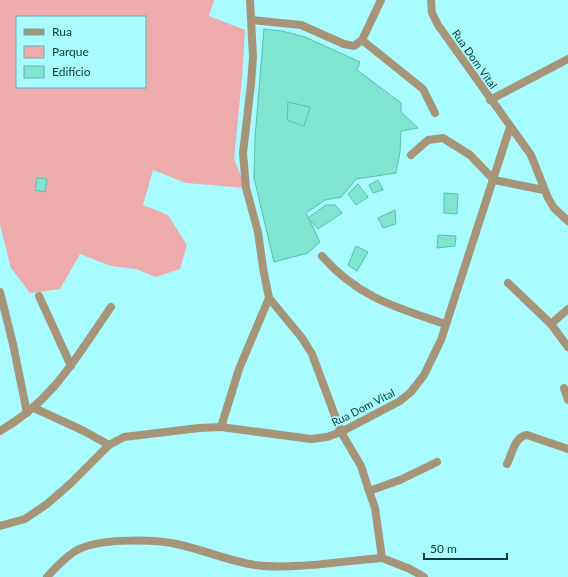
<svg xmlns="http://www.w3.org/2000/svg" width="568" height="577" viewBox="0 0 568 577" font-family="Lato,sans-serif">
<style>
.green{fill:#eeabab;fill-rule:evenodd}
.building{fill:#7fe5d1;stroke:#58c0ad}
.lines{fill:none;stroke-linecap:round;stroke-linejoin:round}
.street{stroke:#a69578;stroke-width:8}
.labels{text-anchor:middle;dominant-baseline:central;stroke-width:3.5;stroke-linejoin:round;paint-order:stroke}
.street-label{font-size:11px;fill:#083b3d;stroke:#a8fbff}
</style>
<rect width="100%" height="100%" fill="#a8fbff"/>
<path class="green" d="M0,0h214l-5,16 36,14 -3,48 -8,81 12,29 -60,-5 -33,-13 -10,35 25,10 19,30 -7,24 -24,8 -20,-8 -25,-3 -31,-12 -20,35 -30,4 -19,-25 -11,-43zM17,17h128v70h-128z"/>
<g class="building">
<polygon points="264,29 282,31 305,37 360,62 357,70 401,103 401,112 418,128 401,131 400,152 396,173 356,179 341,197 325,200 306,213 320,242 308,253 274,262 254,178 255,138"/>
<polygon points="288,102 310,107 304,126 287,120"/>
<polygon points="37,178 47,179 45,192 35,190"/>
<polygon points="378,180 383,190 373,193 369,185"/>
<polygon points="358,184 368,197 356,205 348,194"/>
<polygon points="444,193 458,194 457,214 444,213"/>
<polygon points="326,205 335,205 342,213 318,229 308,218"/>
<polygon points="395,210 396,224 383,228 378,218"/>
<polygon points="438,235 456,236 455,246 437,248"/>
<polygon points="356,246 368,252 357,271 348,265"/>
</g>
<g class="lines">
<g class="street">
<polyline points="250,0 253,57 251,84 243,153 246,188 258,232 263,268 269,298 302,338 312,354 341,432 361,466 369,491 375,508 382,558 410,569 424,577"/>
<polyline points="431,0 432,13 438,25 531,155 548,198 554,208 568,221"/>
<polyline points="252,20 301,25 344,44 354,46 362,40 381,0"/>
<polyline points="362,40 423,89 435,113"/>
<polyline points="490,100 568,59"/>
<polyline points="411,155 428,140 443,138 470,155 494,180 544,190"/>
<path d="M322,256c36,41 73,51 123,68"/>
<polyline points="508,283 551,324 568,347"/>
<polyline points="0,292 13,344 27,413"/>
<polyline points="39,296 71,366"/>
<polyline points="551,324 568,309"/>
<polyline points="564,388 568,400"/>
<polyline points="34,408 84,431 109,445"/>
<polyline points="221,427 239,369 269,298"/>
<path d="M0,431c54,-31 77,-75 111,-124"/>
<path d="M507,464c5,-10 8,-28 20,-29l41,14"/>
<polyline points="369,491 400,480 437,462"/>
<polyline points="0,526 25,519 47,504 70,484 109,445 124,437 199,428 221,427 311,439 327,437 341,432 400,401 411,392 424,375 441,340 510,127"/>
<path d="M47,577c9,-10 20,-22 32,-28 23,-11 78,-10 102,-4 25,6 49,16 74,20 37,5 88,-4 127,-7"/>
</g>
</g>
<g class="labels">
<g class="street-label">
<text transform="translate(475 59) rotate(55)">Rua Dom Vital</text>
<text transform="translate(363 407) rotate(-27)">Rua Dom Vital</text>
</g>
</g>
<rect x="16" y="16" width="130" height="72" fill="#a8fbff" stroke="#68aeb1"/>
<rect x="24" y="29" width="20" height="6" fill="#a69578" stroke="#68aeb1"/>
<text x="52" y="36" font-size="12" fill="#083b3d">Rua</text>
<rect x="24" y="46" width="20" height="12" fill="#eeabab" stroke="#68aeb1"/>
<text x="52" y="56" font-size="12" fill="#083b3d">Parque</text>
<rect x="24" y="66" width="20" height="12" fill="#7fe5d1" stroke="#68aeb1"/>
<text x="52" y="76" font-size="12" fill="#083b3d">Edifício</text>
<path d="M424 553v6h83v-6" fill="none" stroke="#083b3d" stroke-width="2"/>
<text x="430" y="553" font-size="12" fill="#083b3d" stroke="#a8fbff" stroke-width="3" paint-order="stroke">50 m</text>
</svg>
